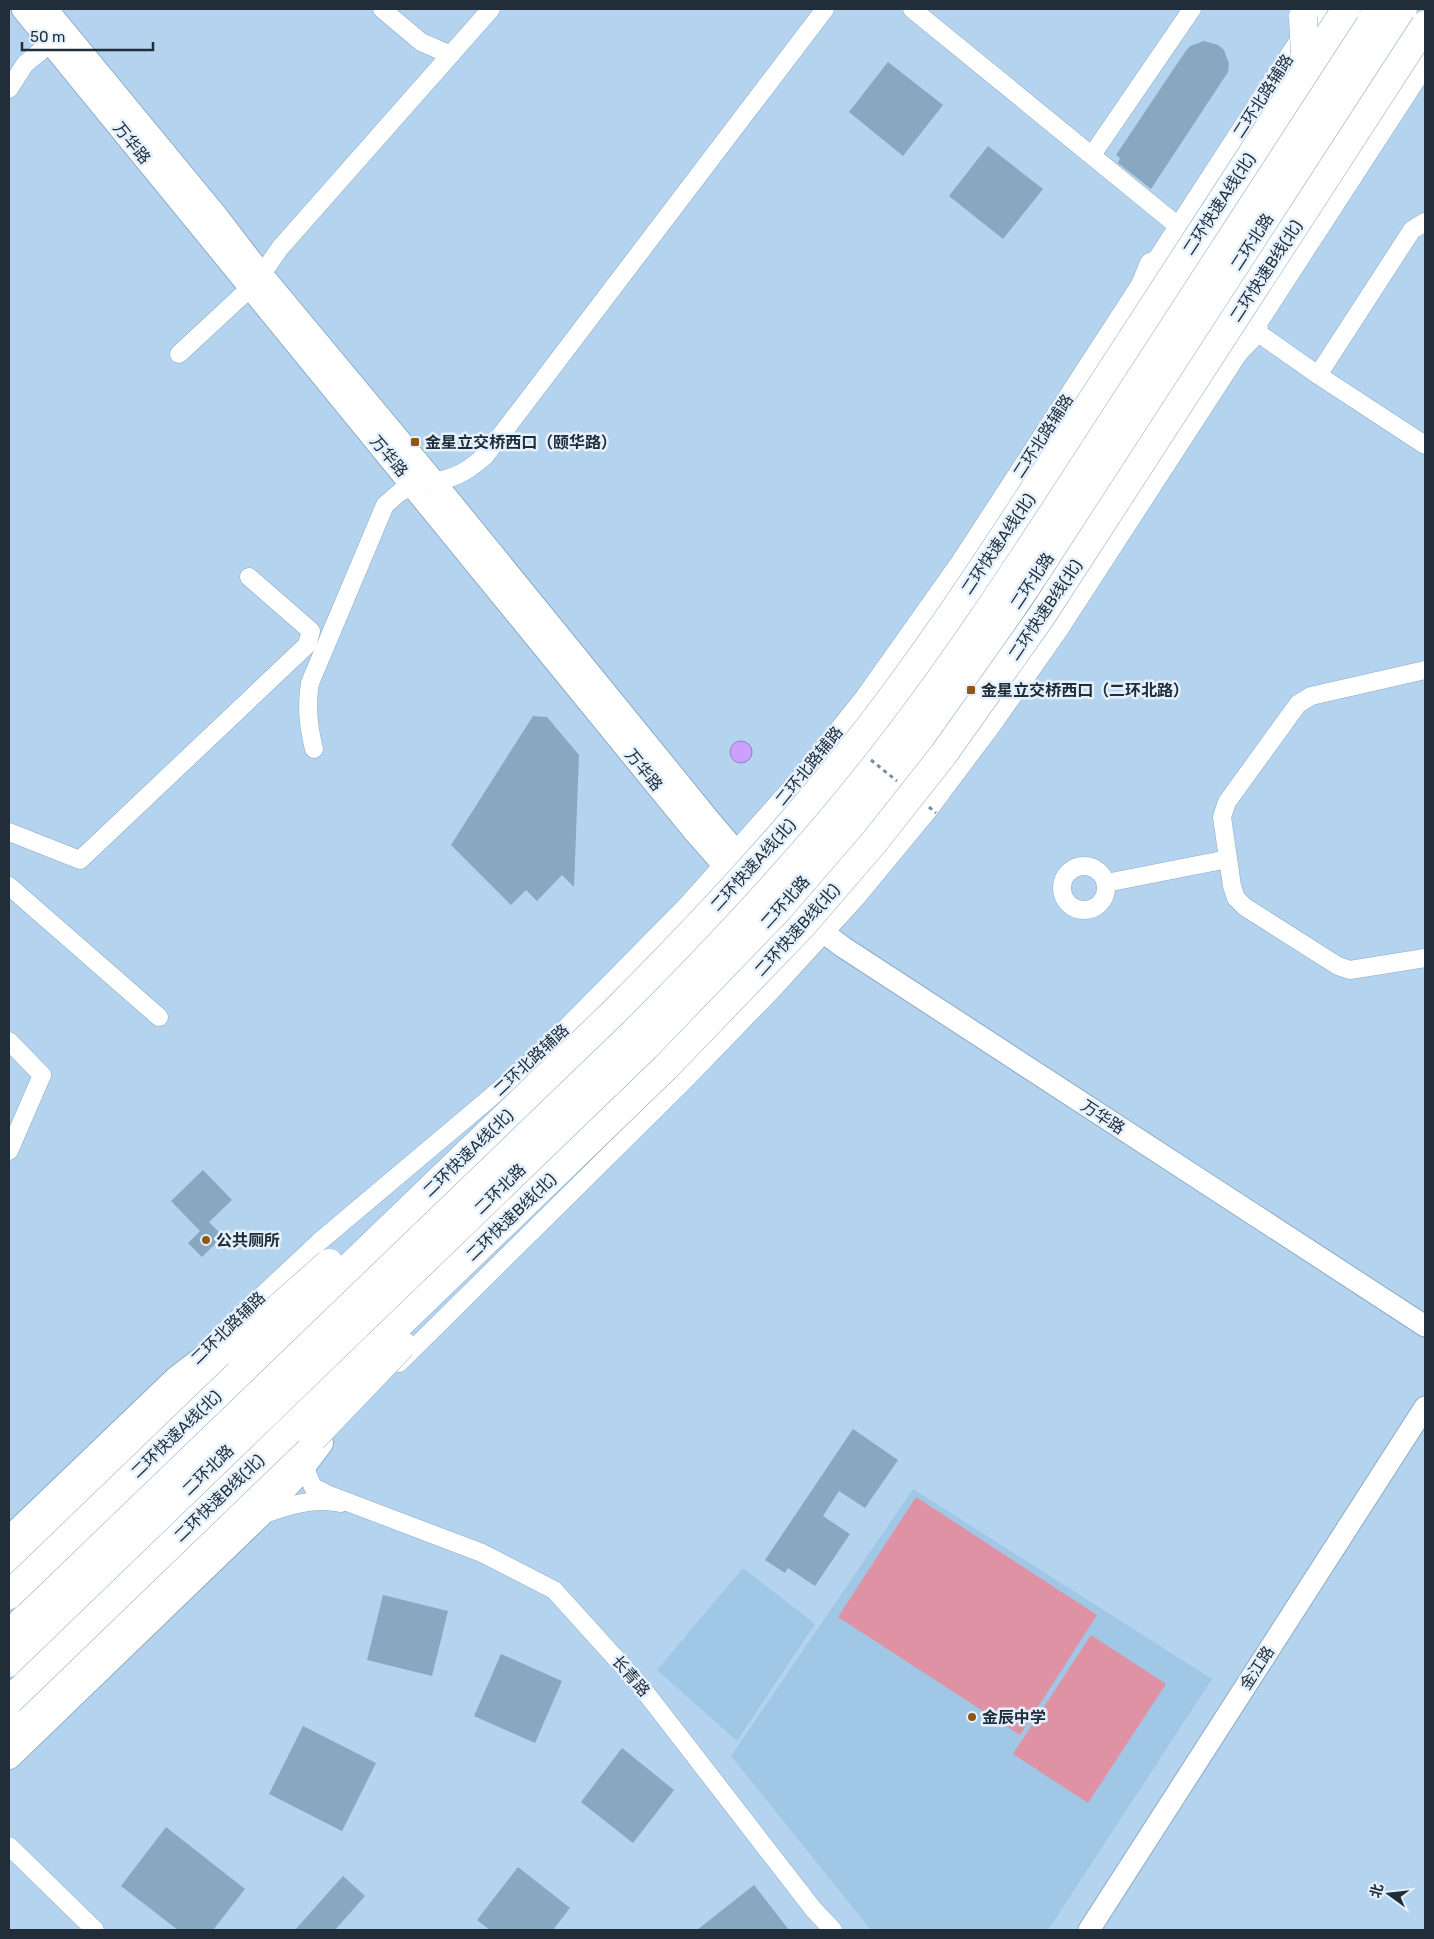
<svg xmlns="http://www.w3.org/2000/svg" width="1434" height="1939" viewBox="0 0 1434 1939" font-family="Rubik,'Noto Sans SC',sans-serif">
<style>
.built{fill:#a1c7e6}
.green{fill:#df92a4}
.water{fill:#cba1fd;stroke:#987ec2}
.building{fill:#88a7c1}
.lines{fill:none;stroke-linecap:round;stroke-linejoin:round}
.minor-casing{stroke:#8cabc6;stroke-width:19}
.tertiary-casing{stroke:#8cabc6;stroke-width:23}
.secondary-casing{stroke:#8cabc6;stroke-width:26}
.primary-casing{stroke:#8cabc6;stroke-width:29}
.trunk-casing{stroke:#8cabc6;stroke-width:29}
.minor{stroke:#fff;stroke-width:18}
.tertiary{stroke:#fff;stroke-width:21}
.secondary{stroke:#fff;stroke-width:24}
.primary{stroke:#fff;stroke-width:28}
.trunk{stroke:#fff;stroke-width:28}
.primary-bridge-casing{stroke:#8cabc6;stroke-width:29;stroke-linecap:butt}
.trunk-bridge-casing{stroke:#8cabc6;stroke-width:29;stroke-linecap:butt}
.path-bridge{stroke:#768ea3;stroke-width:3;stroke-dasharray:4 4;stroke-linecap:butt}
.primary-bridge{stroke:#fff;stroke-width:28}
.trunk-bridge{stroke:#fff;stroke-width:28}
.poi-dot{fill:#915813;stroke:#e4f1fd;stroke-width:2}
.labels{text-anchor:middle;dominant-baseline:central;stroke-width:5;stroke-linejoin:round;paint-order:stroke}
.street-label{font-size:16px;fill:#212d38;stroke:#e4f1fd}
.poi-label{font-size:16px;font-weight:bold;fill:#212d38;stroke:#e4f1fd;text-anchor:start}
</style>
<rect width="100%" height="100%" fill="#b3d3ef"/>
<g class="built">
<polygon points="913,1489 1212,1679 1048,1930 871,1930 731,1756"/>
<polygon points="743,1568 815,1624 737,1741 657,1670"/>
</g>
<g class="green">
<polygon points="916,1497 1097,1615 1020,1735 838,1617"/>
<polygon points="1091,1635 1166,1684 1088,1803 1013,1754"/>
</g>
<circle class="water" cx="741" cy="752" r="11"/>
<g class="building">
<polygon points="1204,41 1218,45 1224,50 1229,64 1228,72 1151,189 1118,163 1120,158 1116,155 1185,52 1190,46"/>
<polygon points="888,62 943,105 903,156 849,112"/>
<polygon points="988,146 1043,189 1003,239 949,196"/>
<polygon points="533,716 547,717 579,755 574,887 562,875 537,901 526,890 511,905 451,845"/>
<polygon points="203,1170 232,1200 209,1222 223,1236 202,1257 188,1243 200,1231 171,1201"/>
<polygon points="853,1429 898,1460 865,1508 839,1491 823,1516 850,1534 815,1586 788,1568 785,1573 765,1560"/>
<polygon points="383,1595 448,1611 432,1676 367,1660"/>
<polygon points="501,1654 562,1681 535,1743 474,1716"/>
<polygon points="303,1726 376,1763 342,1831 269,1794"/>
<polygon points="622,1748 674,1790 633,1843 581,1802"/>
<polygon points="166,1827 245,1889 213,1930 178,1930 121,1886"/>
<polygon points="518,1867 570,1908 553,1930 490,1930 477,1920"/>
<polygon points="343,1876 365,1896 335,1930 295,1930"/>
<polygon points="754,1885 789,1930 697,1930"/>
</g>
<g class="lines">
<g class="minor-casing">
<g id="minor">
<polyline points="382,9 421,42 451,55"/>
<polyline points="912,9 1178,226"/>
<polyline points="9,89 25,64 50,43"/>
<polyline points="1092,155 1192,9"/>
<polyline points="262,274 280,248 491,9"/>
<polyline points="1254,330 1318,375 1425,445"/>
<polyline points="179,354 250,288"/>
<polyline points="1318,375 1412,230 1425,222"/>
<path d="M435,482c23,-5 32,-11 50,-26l340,-447"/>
<polyline points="1425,670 1311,696 1298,704 1227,802 1222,817 1232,886 1236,898 1245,907 1338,966 1350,970 1425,958"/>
<path d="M314,749c-6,-23 -8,-43 -4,-66l75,-178 15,-13 13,-6"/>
<polyline points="9,832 80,860 307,645 311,631 249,577"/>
<circle cx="1084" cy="888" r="22"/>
<polyline points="1106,883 1228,859"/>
<polyline points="9,886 159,1017"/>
<polyline points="9,1041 42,1075 9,1151"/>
<polyline points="216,1339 319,1242 490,1098 545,1049 689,903 800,778 865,696 960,562 1319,9"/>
<polyline points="399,1363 682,1083 776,986 856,898 927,812 993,724 1059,630 1424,68"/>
<polyline points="311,1457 306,1471 313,1487 329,1495 482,1553 554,1590 639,1684 814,1910 833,1930"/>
<path d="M262,1515c24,-9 52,-18 79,-12"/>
<polyline points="9,1846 95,1930"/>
</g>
</g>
<g class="tertiary-casing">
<g id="tertiary">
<polyline points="22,9 694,832 724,866 749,892"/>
<polyline points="47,9 215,213 262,274 435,482 709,819 737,852 762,878"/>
<polyline points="795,911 843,947 1425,1326"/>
<polyline points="1089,1930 1425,1407"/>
</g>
</g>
<g class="secondary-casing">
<g id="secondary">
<polyline points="9,1539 177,1378 234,1334"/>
<polyline points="9,1757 259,1516 296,1476 321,1443"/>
</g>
</g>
<g class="primary-casing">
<g id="primary">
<polyline points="1379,93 1402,76 1425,65"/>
<polyline points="1134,337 1141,296 1153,266"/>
<polyline points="1195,380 1231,354 1254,330"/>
<path d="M9,1634l623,-602c84,-84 167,-170 240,-264 89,-112 165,-233 243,-352 88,-136 176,-272 263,-407"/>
<polyline points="9,1663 647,1047 740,952 819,865 888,782 953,695 1088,496 1403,9"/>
</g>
</g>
<g class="trunk-casing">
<g id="trunk">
<polyline points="9,1565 231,1350"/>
<polyline points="9,1731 313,1438"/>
</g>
</g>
<use href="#minor" class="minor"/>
<use href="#tertiary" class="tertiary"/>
<use href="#secondary" class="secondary"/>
<use href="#primary" class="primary"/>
<use href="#trunk" class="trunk"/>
<g class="primary-bridge-casing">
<polyline id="primary-bridge" points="1303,17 1305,55"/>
</g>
<g class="trunk-bridge-casing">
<g id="trunk-bridge">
<polyline points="231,1350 329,1263"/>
<polyline points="313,1438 402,1345"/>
<path d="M9,1595l604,-582c83,-83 163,-168 236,-260 87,-109 162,-228 238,-345 86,-133 173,-266 259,-399"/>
<polyline points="9,1701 666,1067 801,927 875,841 943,755 1041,617 1425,25"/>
</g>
</g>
<g class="path-bridge">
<polyline points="871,760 897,781"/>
<polyline points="929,807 936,813"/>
</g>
<use href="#primary-bridge" class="primary-bridge"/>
<use href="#trunk-bridge" class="trunk-bridge"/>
</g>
<g class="poi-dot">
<rect x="410" y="437" width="10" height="10" rx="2.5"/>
<rect x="966" y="685" width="10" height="10" rx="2.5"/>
<circle cx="206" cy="1240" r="5"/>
<circle cx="972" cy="1717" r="5"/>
</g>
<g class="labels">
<g class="street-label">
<text transform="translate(1263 96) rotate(-57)">二环北路辅路</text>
<text transform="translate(132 143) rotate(51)">万华路</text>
<text transform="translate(1219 204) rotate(-57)">二环快速A线(北)</text>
<text transform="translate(1252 242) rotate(-57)">二环北路</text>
<text transform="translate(1266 271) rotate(-57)">二环快速B线(北)</text>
<text transform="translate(1043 436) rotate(-57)">二环北路辅路</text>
<text transform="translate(389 456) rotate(50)">万华路</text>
<text transform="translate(998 544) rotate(-56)">二环快速A线(北)</text>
<text transform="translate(1032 581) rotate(-56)">二环北路</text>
<text transform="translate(1045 610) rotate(-56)">二环快速B线(北)</text>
<text transform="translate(809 766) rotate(-51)">二环北路辅路</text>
<text transform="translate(644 770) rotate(51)">万华路</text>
<text transform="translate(753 865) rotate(-48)">二环快速A线(北)</text>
<text transform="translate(785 902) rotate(-48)">二环北路</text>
<text transform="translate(797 930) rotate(-48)">二环快速B线(北)</text>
<text transform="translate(531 1060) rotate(-43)">二环北路辅路</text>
<text transform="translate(1103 1117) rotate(33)">万华路</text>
<text transform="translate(468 1153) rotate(-44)">二环快速A线(北)</text>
<text transform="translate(500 1189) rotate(-44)">二环北路</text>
<text transform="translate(511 1217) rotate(-44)">二环快速B线(北)</text>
<text transform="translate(228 1328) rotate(-44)">二环北路辅路</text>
<text transform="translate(176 1434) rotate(-44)">二环快速A线(北)</text>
<text transform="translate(208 1470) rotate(-44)">二环北路</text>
<text transform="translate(219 1498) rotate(-44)">二环快速B线(北)</text>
<text transform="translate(1257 1668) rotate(-57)">金江路</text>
<text transform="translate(631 1676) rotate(49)">长青路</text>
</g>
<g class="poi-label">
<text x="425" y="442">金星立交桥西口（颐华路）</text>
<text x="981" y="690">金星立交桥西口（二环北路）</text>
<text x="216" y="1240">公共厕所</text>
<text x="982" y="1717">金辰中学</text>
</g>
</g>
<rect width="1434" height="1939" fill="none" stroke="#212d38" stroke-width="20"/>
<g transform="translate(1389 1894) rotate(285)" stroke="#e4f1fd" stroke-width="4" paint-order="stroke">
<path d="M0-4L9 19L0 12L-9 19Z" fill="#212d38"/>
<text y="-8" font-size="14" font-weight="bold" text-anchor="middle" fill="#212d38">北</text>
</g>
<path d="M22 42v8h131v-8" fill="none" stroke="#212d38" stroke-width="2.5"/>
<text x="30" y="42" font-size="15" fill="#212d38" stroke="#e4f1fd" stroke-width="4" paint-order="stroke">50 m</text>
</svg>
